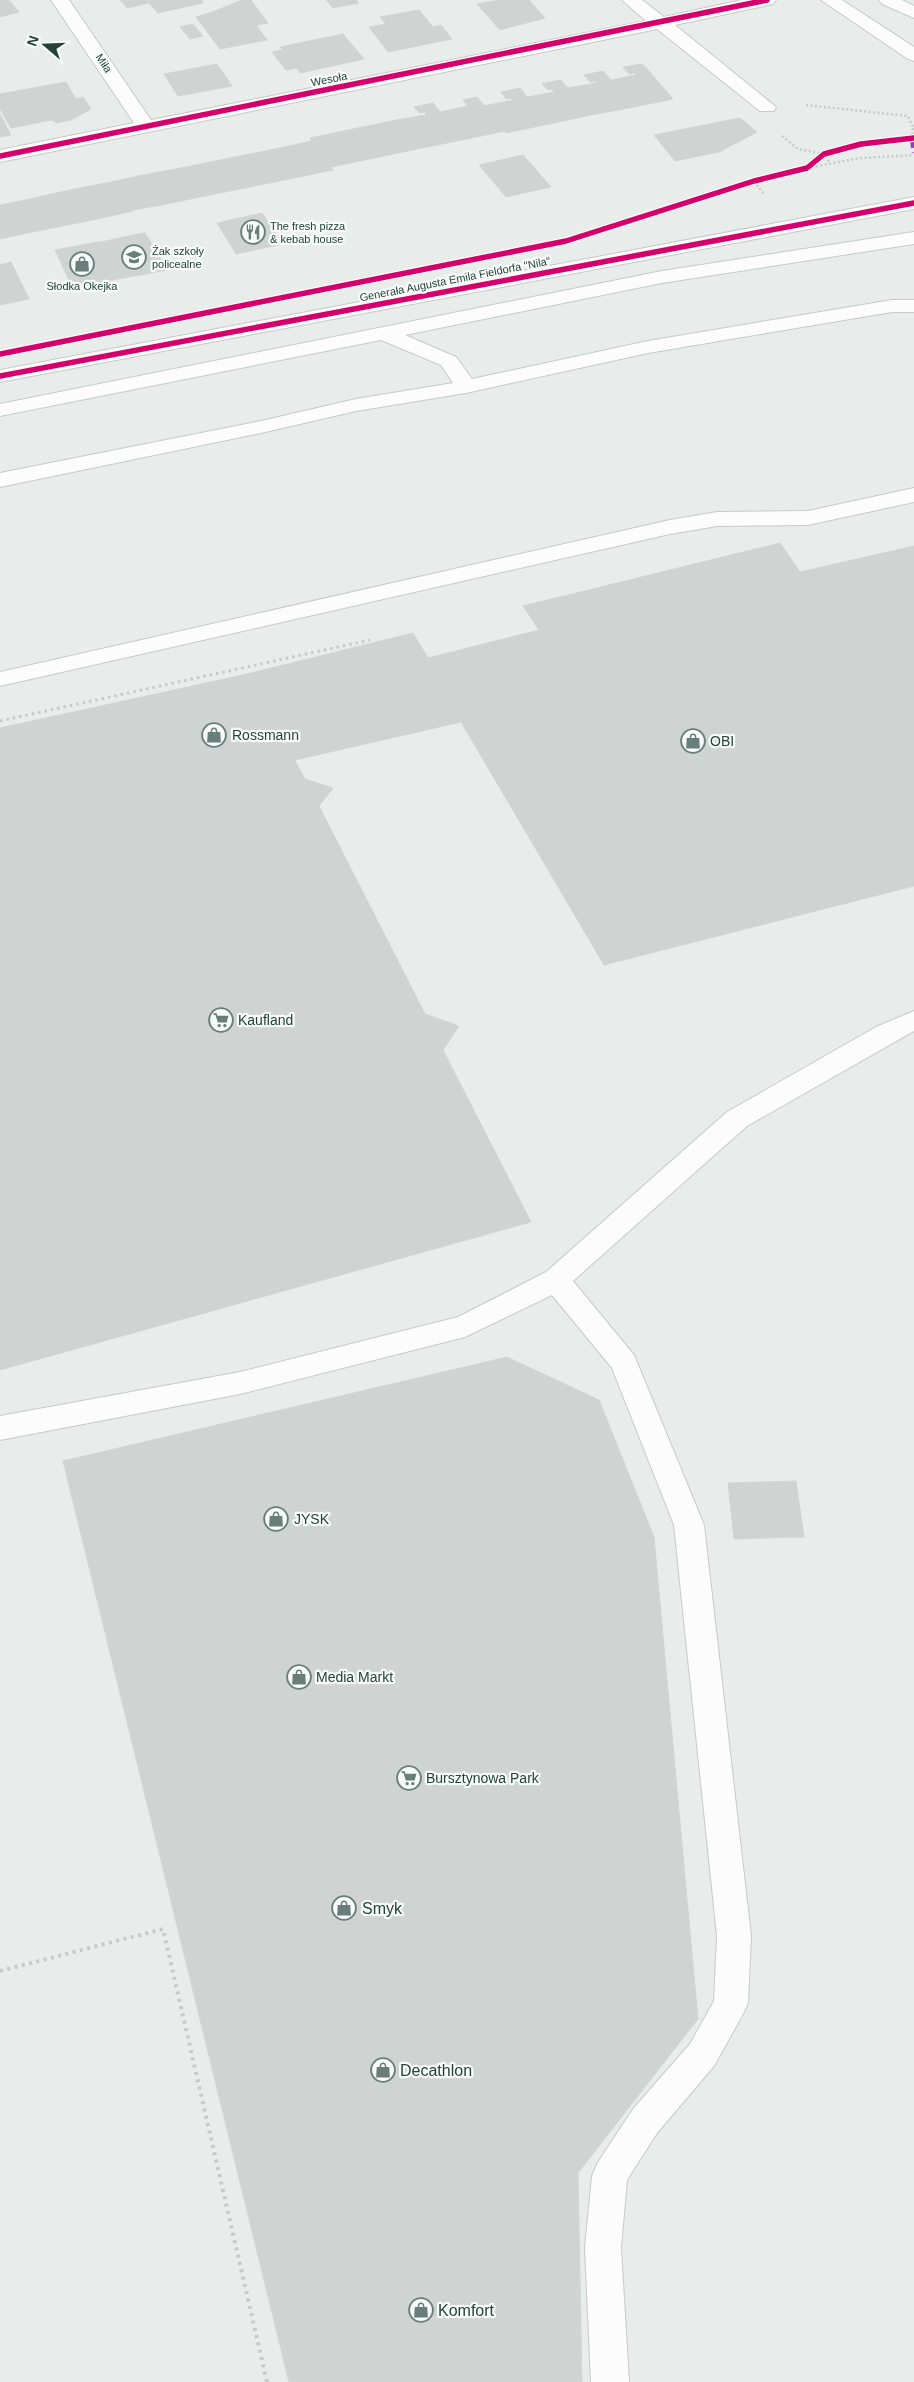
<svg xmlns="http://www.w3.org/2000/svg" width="914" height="2382" viewBox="0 0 914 2382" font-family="Arial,sans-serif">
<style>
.building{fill:#cfd4d2;stroke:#d1d6d4}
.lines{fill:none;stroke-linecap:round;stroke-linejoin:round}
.minor-casing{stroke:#c5cac8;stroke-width:2}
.path-far2{stroke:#c3ccca;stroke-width:2.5;stroke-dasharray:2 2.5;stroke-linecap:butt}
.path-far1{stroke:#c3ccca;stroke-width:3;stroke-dasharray:2.5 4;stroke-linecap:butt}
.path{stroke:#c3ccca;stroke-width:4;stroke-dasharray:3 4.5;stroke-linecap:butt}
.minor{fill:#fcfcfc;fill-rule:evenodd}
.quiet{stroke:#8e44ad;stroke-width:4.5;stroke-dasharray:9 4.5;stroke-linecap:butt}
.cycleway-casing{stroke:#f7fbf9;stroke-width:8}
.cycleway{stroke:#d6006c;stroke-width:5.5}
.labels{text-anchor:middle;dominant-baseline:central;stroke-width:4.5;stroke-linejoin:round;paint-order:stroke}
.far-street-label{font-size:11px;fill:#24423a;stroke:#f7fbf9}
.far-poi-label{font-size:11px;fill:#24423a;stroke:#f7fbf9;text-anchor:start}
.poi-label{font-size:14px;fill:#24423a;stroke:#f7fbf9;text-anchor:start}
.near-poi-label{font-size:16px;fill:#24423a;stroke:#f7fbf9;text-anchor:start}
</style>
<rect width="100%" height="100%" fill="#e8edeb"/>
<g class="building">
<polygon points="0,0 9,0 19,12 0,17"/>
<polygon points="120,0 201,0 203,3 158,13 149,3 127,8"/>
<polygon points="242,0 251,0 268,23 256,25 267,40 241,45 215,11"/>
<polygon points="326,0 356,0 359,3 333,8"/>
<polygon points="499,0 529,0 545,18 500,30 477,4"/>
<polygon points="419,10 433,27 441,25 452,39 388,52 369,27 386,24 380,17"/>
<polygon points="215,11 241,45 220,49 196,17"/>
<polygon points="193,24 203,36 190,39 180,27"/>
<polygon points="343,34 364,59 300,73 297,68 286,70 272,52 283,50 280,47"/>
<polygon points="217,64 232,86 178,96 164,74"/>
<polygon points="642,64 650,72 673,99 634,107 611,80 636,75 634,73 629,74 623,67"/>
<polygon points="603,71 611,80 634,107 591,115 568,88 596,83 595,81 590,82 584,75"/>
<polygon points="560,80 561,80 591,115 549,124 528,97 554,92 552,89 548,90 542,84"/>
<polygon points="66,82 76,99 83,97 91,109 71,120 57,123 51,120 11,128 0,109 0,94"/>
<polygon points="520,88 549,124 506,133 484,106 513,100 511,98 506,99 501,92"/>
<polygon points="477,97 505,131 462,140 440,112 468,106 463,100"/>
<polygon points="433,103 462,140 417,149 397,120 426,115 425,112 420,113 414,107"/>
<polygon points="0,114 11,135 0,137"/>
<polygon points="740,118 757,132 719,152 675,161 654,135"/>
<polygon points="397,120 417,149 374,158 353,129"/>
<polygon points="353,129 374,158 331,167 310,138"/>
<polygon points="312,141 333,170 289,179 270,150"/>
<polygon points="270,150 289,179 245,188 225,159"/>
<polygon points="523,155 551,187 506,197 479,165"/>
<polygon points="225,159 245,188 200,197 181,168"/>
<polygon points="181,168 200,197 157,206 138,176"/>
<polygon points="138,176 156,206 133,210 116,181"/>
<polygon points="116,181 133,211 88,221 70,190"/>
<polygon points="70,190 88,221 42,230 25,200"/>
<polygon points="25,200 42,230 0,239 0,205"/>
<polygon points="262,213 283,244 236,254 217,223"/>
<polygon points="143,233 145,233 168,270 118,279 101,242"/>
<polygon points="98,242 101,242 118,279 72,287 55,250"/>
<polygon points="11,262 29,299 0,305 0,265"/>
<polygon points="780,543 800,572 914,546 914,886 604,965 461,722 295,760 247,674 413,633 428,658 539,630 523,606"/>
<polygon points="247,674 305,779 333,788 319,806 425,1014 459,1026 443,1050 531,1222 0,1370 0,728"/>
<polygon points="507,1357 599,1400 654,1537 698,2019 578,2173 582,2382 289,2382 63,1461"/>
<polygon points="796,1481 804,1537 734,1539 728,1483"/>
</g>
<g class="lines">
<g class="minor-casing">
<g id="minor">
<polygon points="51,0 69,0 151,120 646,21 622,0 642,0 664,17 742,0 776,0 773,4 675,25 776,107 774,111 760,111 657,29 0,162 0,150 134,123"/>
<polygon points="821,0 842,0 914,47 914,61 908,59"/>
<polygon points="879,0 902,0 914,6 914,18 882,4"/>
<polygon points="914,197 914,209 0,382 0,370"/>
<polygon points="914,232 914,244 662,283 405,335 456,357 472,379 648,341 892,300 914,300 914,312 892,312 648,353 466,393 356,411 261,433 0,487 0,473 261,421 356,399 453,383 441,365 381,340 0,416 0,404 662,271"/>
<polygon points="914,488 914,502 808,525 717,526 670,534 0,686 0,672 670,520 717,512 808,511"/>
<polygon points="914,1011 914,1031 747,1126 573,1281 634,1355 704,1525 751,1936 748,2003 743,2014 714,2066 657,2133 627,2180 621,2248 629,2382 591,2382 585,2248 592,2176 597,2164 633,2109 690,2044 714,2001 717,1936 674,1525 612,1368 552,1295 465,1337 240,1394 0,1440 0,1416 240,1372 458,1317 546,1272 727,1112 876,1027"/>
</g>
</g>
<g class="path-far2">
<polyline points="806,105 908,116 913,127"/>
<polyline points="782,136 798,149 824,154 829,162"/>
<polyline points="912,139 913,127"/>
<polyline points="807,168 860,158 914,155"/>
<polyline points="754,181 764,194"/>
</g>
<polyline class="path-far1" points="0,721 370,640"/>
<polyline class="path" points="0,1971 163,1929 267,2382"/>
<use href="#minor" class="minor"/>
<polyline class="quiet" points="912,139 914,153"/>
<g class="cycleway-casing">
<g id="cycleway">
<polyline points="0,156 767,0"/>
<polyline points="0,354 566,241 754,181 807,168 824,154 861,144 914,138"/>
<polyline points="0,376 914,203"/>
</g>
</g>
<use href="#cycleway" class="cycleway"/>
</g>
<defs>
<g id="restaurant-ring" transform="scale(1.25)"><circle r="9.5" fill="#f7fbf9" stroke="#697e78" stroke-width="1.5"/><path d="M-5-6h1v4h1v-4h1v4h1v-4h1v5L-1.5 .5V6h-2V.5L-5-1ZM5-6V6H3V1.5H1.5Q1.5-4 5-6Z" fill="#697e78"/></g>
<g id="school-ring" transform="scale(1.25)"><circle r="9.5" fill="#f7fbf9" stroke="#697e78" stroke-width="1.5"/><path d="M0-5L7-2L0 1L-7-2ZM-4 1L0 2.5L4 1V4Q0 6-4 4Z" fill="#697e78"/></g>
<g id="shop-ring" transform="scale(1.25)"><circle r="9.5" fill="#f7fbf9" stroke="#697e78" stroke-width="1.5"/><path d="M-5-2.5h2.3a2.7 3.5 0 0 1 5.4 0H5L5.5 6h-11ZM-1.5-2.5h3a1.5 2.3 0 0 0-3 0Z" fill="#697e78"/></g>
<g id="supermarket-ring" transform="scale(1.25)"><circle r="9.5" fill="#f7fbf9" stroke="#697e78" stroke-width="1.5"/><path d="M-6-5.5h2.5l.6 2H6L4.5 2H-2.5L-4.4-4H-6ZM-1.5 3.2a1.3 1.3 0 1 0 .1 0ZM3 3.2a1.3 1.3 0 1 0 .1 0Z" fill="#697e78"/></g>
</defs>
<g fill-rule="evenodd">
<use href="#restaurant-ring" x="253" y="232"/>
<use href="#school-ring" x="134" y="257"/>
<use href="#shop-ring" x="82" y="264"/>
<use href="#shop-ring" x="214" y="735"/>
<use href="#shop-ring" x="693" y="741"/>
<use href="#supermarket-ring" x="221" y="1020"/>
<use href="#shop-ring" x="276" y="1519"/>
<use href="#shop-ring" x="299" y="1677"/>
<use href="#supermarket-ring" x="409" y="1778"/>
<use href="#shop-ring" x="344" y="1908"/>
<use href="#shop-ring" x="383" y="2070"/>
<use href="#shop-ring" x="421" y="2310"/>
</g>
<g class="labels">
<g class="far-street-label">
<text transform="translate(104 63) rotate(57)">Miła</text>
<text transform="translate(329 79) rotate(-11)">Wesoła</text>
<text transform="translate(455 279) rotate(-11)">Generała Augusta Emila Fieldorfa "Nila"</text>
</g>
<g class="far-poi-label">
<text x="270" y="226">The fresh pizza<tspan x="270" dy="13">&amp; kebab house</tspan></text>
<text x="152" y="251">Żak szkoły<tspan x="152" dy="13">policealne</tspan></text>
<text x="82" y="286" text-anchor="middle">Słodka Okejka</text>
</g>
<g class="poi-label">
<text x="232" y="735">Rossmann</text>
<text x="710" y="741">OBI</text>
<text x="238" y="1020">Kaufland</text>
<text x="294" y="1519">JYSK</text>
<text x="316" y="1677">Media Markt</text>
<text x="426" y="1778">Bursztynowa Park</text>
</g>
<g class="near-poi-label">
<text x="362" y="1908">Smyk</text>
<text x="400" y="2070">Decathlon</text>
<text x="438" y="2310">Komfort</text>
</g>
</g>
<g transform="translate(45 45) rotate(289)" stroke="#f7fbf9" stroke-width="4" paint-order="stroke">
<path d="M0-4L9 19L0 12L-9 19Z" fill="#24423a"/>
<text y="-8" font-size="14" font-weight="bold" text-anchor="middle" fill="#24423a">N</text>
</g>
</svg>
